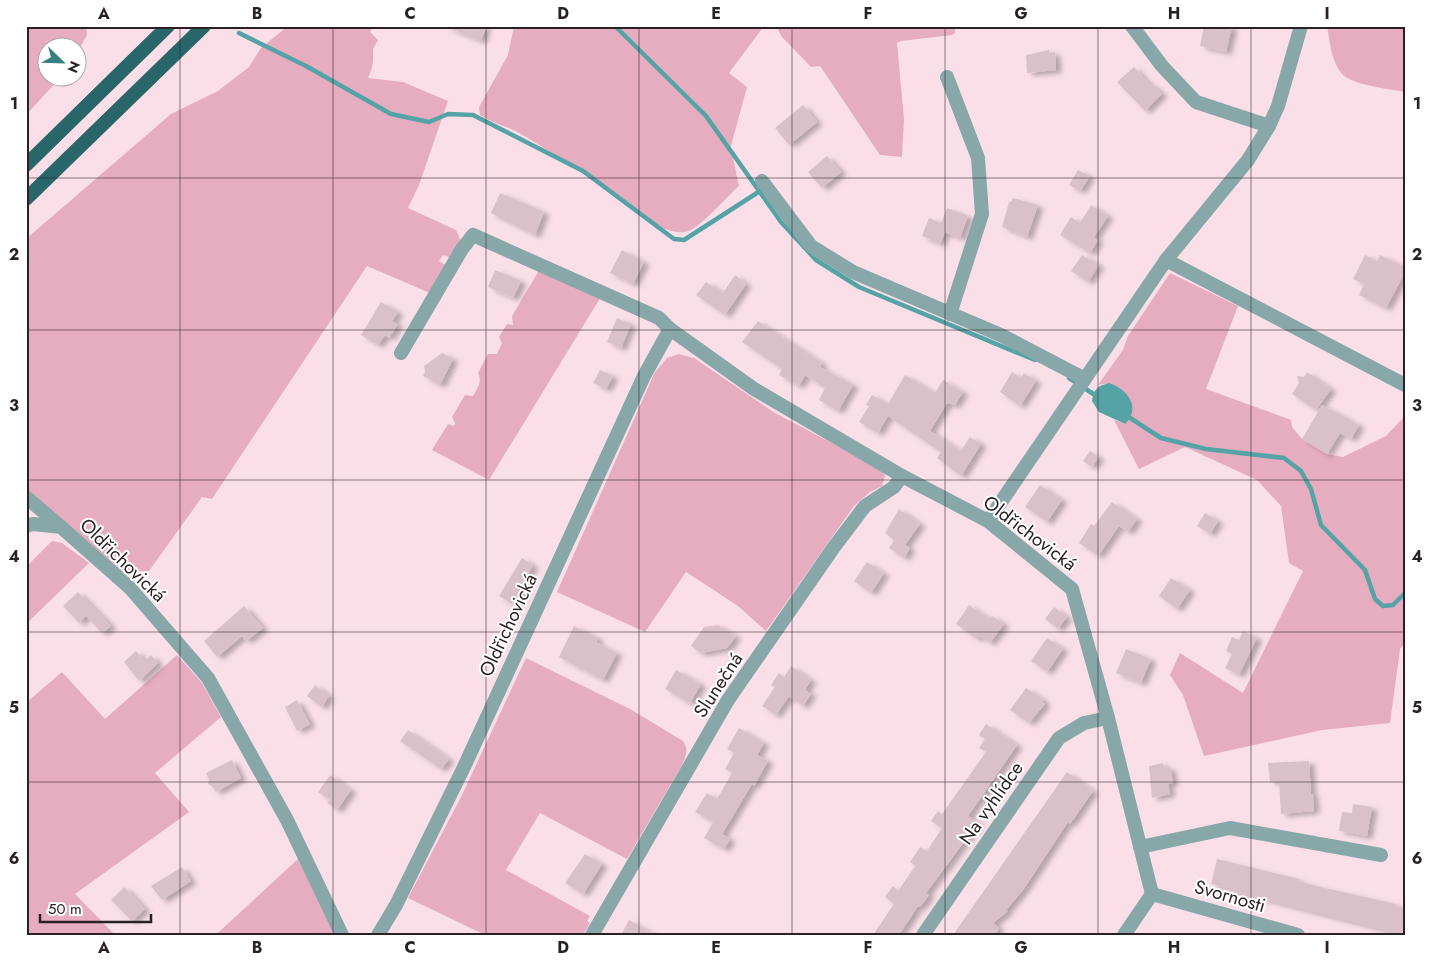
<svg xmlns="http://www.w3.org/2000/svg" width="1431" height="961" viewBox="0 0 1431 961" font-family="Jost,sans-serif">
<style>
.green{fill:#e6adc1}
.water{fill:#56a3a6}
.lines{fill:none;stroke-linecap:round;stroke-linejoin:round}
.stream{stroke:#56a3a6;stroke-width:4.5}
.building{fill:#dac1c9;filter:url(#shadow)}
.minor{stroke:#88a7a9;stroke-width:14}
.trunk{stroke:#286669;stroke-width:14}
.grid{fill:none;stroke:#2a2124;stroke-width:1;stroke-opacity:0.55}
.labels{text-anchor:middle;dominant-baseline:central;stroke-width:4;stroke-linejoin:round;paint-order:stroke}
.street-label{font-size:19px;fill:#2a2124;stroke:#fff}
.neatline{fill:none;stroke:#2a2124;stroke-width:2}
.grid-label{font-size:16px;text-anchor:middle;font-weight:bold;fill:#2a2124}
</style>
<defs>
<filter id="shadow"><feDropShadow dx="5.5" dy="3" stdDeviation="2.5" flood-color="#0004"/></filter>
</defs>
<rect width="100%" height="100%" fill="#fadfe8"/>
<g class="green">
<polygon points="26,26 86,26 87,35 78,51 78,48 48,48 48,78 60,78 26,115"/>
<path d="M283,26h90l-3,6 8,8 -5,9c0,12 1,17 -5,29l35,4 45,19 -29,84 -11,23 48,22 5,11 -10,17 -8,-3 -4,6 8,5 -17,27 -63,-27 -155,233 -10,-2 -53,74 -27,1 -96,-82v-251l145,-125 47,-23 31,-24 12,-19 22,-18z"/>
<path d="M514,26h250l-35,47 18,14 -18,66 4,5 6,28c-12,10 -41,45 -54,46 -20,2 -39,-13 -54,-24 -36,-26 -72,-52 -110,-74 -14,-8 -29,-11 -41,-19l-1,-8 29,-52z"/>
<polygon points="776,26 955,26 955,33 952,35 901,41 897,43 904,119 902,157 880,155 820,66 811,67 782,37"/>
<path d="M1327,26h78v66c-15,-3 -53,-7 -63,-18 -11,-13 -12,-32 -15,-48z"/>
<path d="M541,267l61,28 -113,185 -57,-30 16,-26 6,2 1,-3 -3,-6 13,-22 8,1c5,-9 9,-14 5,-23l10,-19h9l5,-11 -3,-6 8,-13 6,1 -1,-9z"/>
<polygon points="1170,273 1238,306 1206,389 1291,420 1292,427 1302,439 1327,454 1343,457 1386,436 1403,418 1405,403 1405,643 1400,649 1390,723 1322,730 1204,756 1183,695 1170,675 1180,653 1243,693 1303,571 1289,563 1281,506 1257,480 1185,447 1139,469 1114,420 1125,424 1109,383 1098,385 1123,350 1128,336"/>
<polygon points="679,354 694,358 775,413 868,462 883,471 885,476 882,486 870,492 854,506 766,631 738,606 686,572 645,632 557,592 655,372 667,358"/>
<polygon points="52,541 62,543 89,563 26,624 26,567"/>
<polygon points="177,655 202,683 221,717 155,773 189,812 75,894 115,935 26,935 26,703 62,672 105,719"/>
<path d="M526,658l104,51 53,32c6,8 3,15 -1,24l-55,94 -87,-46 -34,57 84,46 -3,5 3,2 -7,12h-98l-77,-37 53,-101z"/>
<polygon points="299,858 337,935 215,935 221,930"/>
</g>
<path class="water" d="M1109,383c18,6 33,24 16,41l-26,-12 -7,-11c2,-12 5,-15 17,-18z"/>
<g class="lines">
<g class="stream">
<polyline points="615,26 706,116 781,222 816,260 859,287 1035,360"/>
<polyline points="239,33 306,66 391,114 429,122 448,114 473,115 583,171 674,239 684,240 760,191"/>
<polyline points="1069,378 1098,397"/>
<polyline points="1127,416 1161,438 1206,449 1284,458 1301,471 1311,489 1321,525 1365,570 1375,599 1383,606 1393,605 1405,593"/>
</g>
</g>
<g class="building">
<polygon points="444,26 486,26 481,41"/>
<polygon points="1204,26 1232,26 1226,52 1200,46"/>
<polygon points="1049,50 1049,53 1055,52 1056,70 1027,73 1026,55"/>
<polygon points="1134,67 1151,86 1152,84 1162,94 1145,111 1117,82"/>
<polygon points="803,105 817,122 789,145 775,128"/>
<polygon points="827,156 841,172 822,188 808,172"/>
<polygon points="1078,170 1090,176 1080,191 1069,185"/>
<polygon points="500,193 544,212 535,235 491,213"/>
<polygon points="1013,198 1038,205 1027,237 1002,227 1009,202 1011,202"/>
<polygon points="1091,205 1108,216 1094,237 1098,240 1090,253 1060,235 1071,217 1080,223"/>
<polygon points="947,208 968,216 960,238 945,232 940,244 922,236 929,218 941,223"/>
<polygon points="622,250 644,262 633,284 610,273"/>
<polygon points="1082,255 1099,265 1088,282 1071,271"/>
<polygon points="1365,255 1377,261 1380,255 1405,267 1405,272 1386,308 1359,295 1364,284 1353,279"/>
<polygon points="495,270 521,281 513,298 488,287"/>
<polygon points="735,275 746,284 725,315 696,295 706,282 723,293"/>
<polygon points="381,302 398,312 392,321 398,324 389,338 385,335 378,345 361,335"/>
<polygon points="617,318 631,324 621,348 607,342"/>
<polygon points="758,321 822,363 820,367 853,385 838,411 819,400 825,388 805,375 799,386 779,375 782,369 742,342"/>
<polygon points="442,353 453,359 440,385 423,376 425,372 424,366"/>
<polygon points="600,370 613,376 606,389 593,383"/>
<polygon points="1012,372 1021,378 1024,373 1036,381 1020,406 1000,392"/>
<polygon points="1307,372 1331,389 1316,410 1292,394 1299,383 1297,376 1304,377"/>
<polygon points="905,375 935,393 943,380 963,392 955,405 947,403 930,431 961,451 970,437 981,444 961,476 937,458 941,452 888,416 878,433 859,422 869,406 866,405 872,395 888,404"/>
<polygon points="1322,405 1359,425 1351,439 1340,433 1327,454 1302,439"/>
<polygon points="1090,451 1099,457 1092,467 1083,461"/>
<polygon points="1040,485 1062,500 1047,522 1025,507"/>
<polygon points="1112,502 1137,519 1128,532 1119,526 1098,556 1079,543 1091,524 1094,526"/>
<polygon points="899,509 920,524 905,545 910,548 904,558 889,548 894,540 885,533"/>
<polygon points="1205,513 1218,521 1210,534 1197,526"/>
<polygon points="522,558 533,565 524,582 522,587 526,589 516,606 499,596"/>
<polygon points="867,562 884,573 871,593 854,581"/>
<polygon points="1171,578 1190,590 1177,609 1159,596"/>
<polygon points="78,592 111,626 102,633 86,616 79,623 63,606"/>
<polygon points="969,605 989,619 992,616 1004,624 990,643 979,636 977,639 956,624"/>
<polygon points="244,606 263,628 246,641 242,636 217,657 204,641"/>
<polygon points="1054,607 1067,617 1058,629 1045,619"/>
<polygon points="718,625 736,636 727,648 701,653 691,646 704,627"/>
<polygon points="574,626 598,638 596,642 617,653 603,680 559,657"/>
<polygon points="1243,631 1257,638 1239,675 1225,668 1232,654 1226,651 1232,637 1239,640"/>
<polygon points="1047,638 1063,649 1047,672 1031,661"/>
<polygon points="1126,649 1151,659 1141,683 1116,673"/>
<polygon points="136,651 144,661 151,655 158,663 139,681 124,662"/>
<polygon points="791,666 811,680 805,690 811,694 803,706 789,696 776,715 762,706 775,687 771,685 779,673 784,677"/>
<polygon points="676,670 701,684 690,703 665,689"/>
<polygon points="315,685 329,696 322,707 307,696"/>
<polygon points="1026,688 1044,700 1042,702 1045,704 1029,723 1010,710"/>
<polygon points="297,700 310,724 297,731 285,707"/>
<polygon points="986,724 1017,745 968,816 978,823 926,893 929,895 920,907 918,906 899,935 873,935 894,904 885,897 893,886 898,891 915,866 910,862 920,847 927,851 942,828 931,821 938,811 942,814 986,752 979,748 985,739 979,735"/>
<polygon points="739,728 764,743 757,755 768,761 754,786 752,784 722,834 730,839 724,849 704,838 713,822 695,812 707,793 717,799 732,773 725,769 734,753 727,749"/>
<polygon points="408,730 449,759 441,769 400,741"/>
<polygon points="232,760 241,778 216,792 212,786 208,784 209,780 206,773"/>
<polygon points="1309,761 1311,794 1313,794 1314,811 1281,814 1279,781 1270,782 1268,763"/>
<polygon points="1163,763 1164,768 1170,767 1173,783 1168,784 1170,794 1152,798 1149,766"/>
<polygon points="1067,772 1093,791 1070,824 1068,822 1023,890 1006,910 1008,911 993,923 999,928 995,935 953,935"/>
<polygon points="330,775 351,790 337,810 327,803 330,800 318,792"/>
<polygon points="1353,804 1372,807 1367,836 1339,831 1342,812 1352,813"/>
<polygon points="585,854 602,864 583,894 565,883"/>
<polygon points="1217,859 1299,879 1298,881 1316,886 1396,904 1395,906 1405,908 1405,935 1228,890 1228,888 1211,884"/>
<polygon points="182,867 191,881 162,900 151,886"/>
<polygon points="124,887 145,909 132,921 111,900"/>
<polygon points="629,920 655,935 621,935"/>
</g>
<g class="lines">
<g class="minor">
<polyline points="1132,26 1162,66 1196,102 1269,126"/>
<polyline points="947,77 978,158 982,214 950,314"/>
<polyline points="762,181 811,246 853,272 1003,336 1085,379"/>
<polyline points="1166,260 1405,385"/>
<polyline points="401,353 462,249 473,235 659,318 670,329 754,389 902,476 988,521 1072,589 1108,718 1152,894"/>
<polyline points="26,497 61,527"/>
<polyline points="988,521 1166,260 1248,160 1269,126 1278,106 1301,26"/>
<polyline points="26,526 33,524 61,527 130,588 208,678 287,820 342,935"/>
<polyline points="1140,847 1230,828 1381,855"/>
<polyline points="1152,894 1298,935"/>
<polyline points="378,935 396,905 464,767 644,376 670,329"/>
<polyline points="592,935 728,700 834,547 865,506 894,487 902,476"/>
<polyline points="923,935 1059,738 1084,723 1108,718"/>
<polyline points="1124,935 1152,894"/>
</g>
<g class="trunk">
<polyline points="26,165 168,26"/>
<polyline points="26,199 204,26"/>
</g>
</g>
<path class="grid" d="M180,26v909M333,26v909M486,26v909M639,26v909M792,26v909M945,26v909M1098,26v909M1251,26v909M26,178h1379M26,330h1379M26,480h1379M26,632h1379M26,782h1379"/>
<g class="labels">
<g class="street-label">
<text transform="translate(1030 533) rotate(37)">Oldřichovická</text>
<text transform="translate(123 560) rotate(44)">Oldřichovická</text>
<text transform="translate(508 625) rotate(-65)">Oldřichovická</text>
<text transform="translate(718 685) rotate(-57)">Slunečná</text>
<text transform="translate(991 803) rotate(-55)">Na vyhlídce</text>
<text transform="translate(1230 896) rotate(16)">Svornosti</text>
</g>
</g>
<rect width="1431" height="961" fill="none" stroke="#ffffff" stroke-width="55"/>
<g transform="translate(62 62) rotate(113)"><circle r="24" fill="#ffffff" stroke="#aaa6a7"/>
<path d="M0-4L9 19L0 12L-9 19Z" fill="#367f82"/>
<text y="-8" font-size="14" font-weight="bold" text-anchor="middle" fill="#2a2124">N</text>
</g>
<path d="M40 914v8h111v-8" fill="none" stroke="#2a2124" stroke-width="2.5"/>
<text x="48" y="914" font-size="15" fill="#2a2124" stroke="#ffffff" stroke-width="4" paint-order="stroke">50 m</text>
<rect x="28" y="28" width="1376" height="906" class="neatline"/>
<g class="grid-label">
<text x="104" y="19">A</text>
<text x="257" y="19">B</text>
<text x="410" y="19">C</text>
<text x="563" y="19">D</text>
<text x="716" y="19">E</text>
<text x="868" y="19">F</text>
<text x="1021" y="19">G</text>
<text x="1174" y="19">H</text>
<text x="1327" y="19">I</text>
<text x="14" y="109">1</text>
<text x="1417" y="109">1</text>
<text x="14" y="260">2</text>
<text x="1417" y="260">2</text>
<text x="14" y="411">3</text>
<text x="1417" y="411">3</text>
<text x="14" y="562">4</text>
<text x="1417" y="562">4</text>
<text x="14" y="713">5</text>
<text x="1417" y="713">5</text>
<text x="14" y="864">6</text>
<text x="1417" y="864">6</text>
<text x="104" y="953">A</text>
<text x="257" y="953">B</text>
<text x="410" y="953">C</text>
<text x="563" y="953">D</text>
<text x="716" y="953">E</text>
<text x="868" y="953">F</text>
<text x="1021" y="953">G</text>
<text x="1174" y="953">H</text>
<text x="1327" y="953">I</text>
</g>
</svg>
